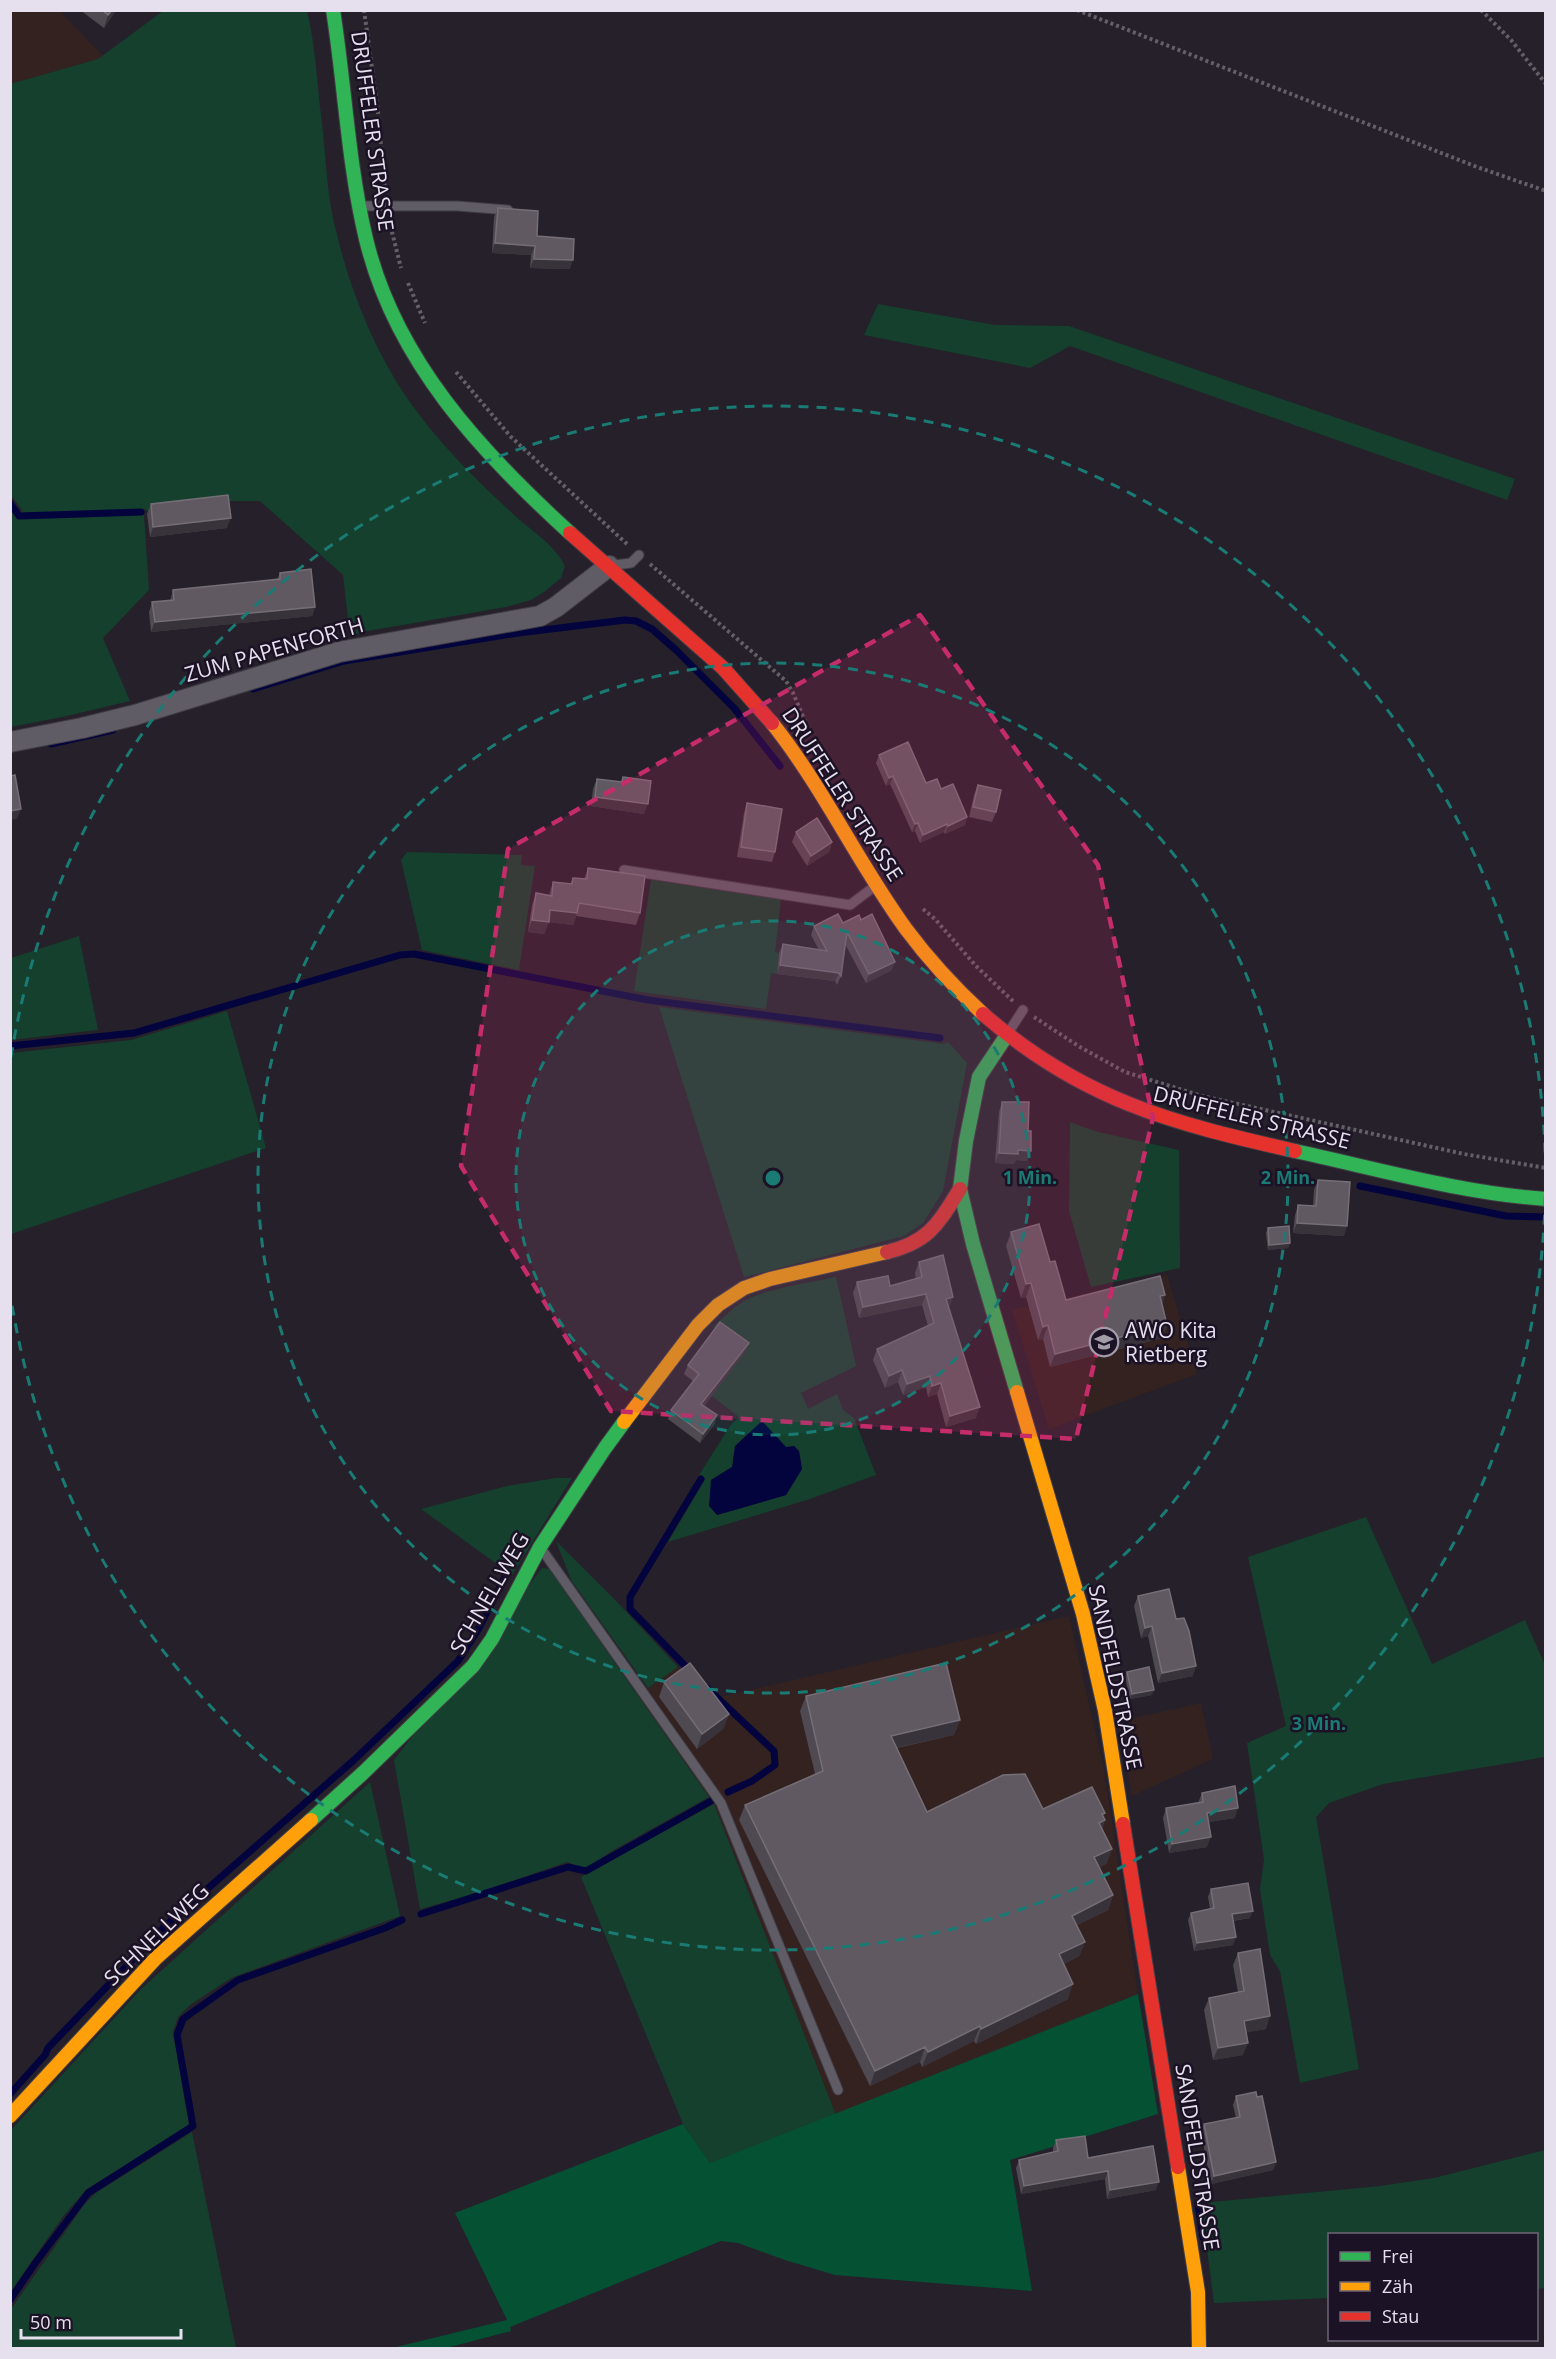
<svg xmlns="http://www.w3.org/2000/svg" width="1556" height="2359" viewBox="0 0 1556 2359" font-family="'Open Sans',sans-serif">
<style>
.industrial{fill:#332220}
.green{fill:#14402d;fill-rule:evenodd}
.forest{fill:#055134}
.water{fill:#03033e}
.lines{fill:none;stroke-linecap:round;stroke-linejoin:round}
.stream{stroke:#03033e;stroke-width:7}
.lane-casing{stroke:#413d46;stroke-width:11}
.street-casing{stroke:#413d46;stroke-width:22}
.fast-casing{stroke:#413d46;stroke-width:16}
.slow-casing{stroke:#413d46;stroke-width:16}
.jam-casing{stroke:#413d46;stroke-width:16}
.path{stroke:#636067;stroke-width:4;stroke-dasharray:3 3;stroke-linecap:butt}
.lane{stroke:#605c65;stroke-width:9}
.street{stroke:#605c65;stroke-width:20}
.fast{stroke:#30b455;stroke-width:14}
.slow{stroke:#ff9f0a;stroke-width:14}
.jam{stroke:#e5322d;stroke-width:14}
.wall{fill:#4f4951}
.shaded-wall{fill:#38323a}
.building{fill:#605962;stroke:#756e77;stroke-width:1.5}
.marked{fill:#c62c6a;fill-opacity:0.2;stroke:#c62c6a;stroke-width:4.5;stroke-dasharray:12 8;stroke-linejoin:round}
.ring{fill:none;stroke:#1a7b74;stroke-width:3;stroke-dasharray:10 8}
.labels{text-anchor:middle;dominant-baseline:central;stroke-width:5;stroke-linejoin:round;paint-order:stroke}
.street-label{font-size:21px;fill:#e6dfed;stroke:#1c1225}
.poi-label{font-size:21px;fill:#e6dfed;stroke:#1c1225;text-anchor:start}
.centre{fill:#1a7b74;stroke:#1c1225;stroke-width:3}
.ring-label{font-size:18px;text-anchor:middle;font-weight:bold;fill:#1a7b74;stroke:#1c1225;stroke-width:5;stroke-linejoin:round;paint-order:stroke}
</style>
<rect width="100%" height="100%" fill="#25202a"/>
<g class="industrial">
<polygon points="11,11 60,11 103,56 98,59 11,84"/>
<polygon points="1167,1275 1197,1374 1049,1429 1012,1310"/>
<polygon points="1069,1616 1104,1770 1138,1994 836,2115 714,1804 637,1696 678,1667 711,1699"/>
<polygon points="1201,1703 1213,1759 1132,1796 1120,1721"/>
</g>
<g class="green">
<path d="M163,11h144c9,36 10,75 15,112 4,36 5,74 14,108 14,58 37,117 71,167 30,43 66,79 104,114 18,18 43,31 54,54l-4,12 -17,14 -13,8 -25,7 -144,25 -12,5 -7,-62 -83,-74h-35l-76,11 -5,-3 -124,5 2,-4 -12,-16v-410l88,-25z"/>
<polygon points="878,304 995,325 1069,326 1515,479 1507,500 1070,346 1030,368 864,335"/>
<polygon points="10,508 18,519 144,515 149,590 103,638 130,701 67,716 11,727"/>
<polygon points="407,852 522,855 521,865 535,866 519,970 422,950 401,860"/>
<polygon points="651,880 781,899 775,952 779,953 777,974 771,973 766,1009 634,991"/>
<polygon points="79,936 98,1030 11,1040 11,958"/>
<polygon points="659,1007 944,1044 948,1042 967,1063 943,1191 923,1223 904,1236 744,1277"/>
<polygon points="227,1011 266,1148 11,1234 11,1053 131,1040"/>
<polygon points="1070,1122 1098,1132 1179,1150 1180,1268 1091,1287 1069,1211"/>
<path d="M836,1277l20,89 -55,27 7,16 29,-15 6,16 11,8 22,57 -66,24 -142,43 37,-63 -6,-4 31,-49 9,-9 -27,-21 33,-44 -32,-25c11,-10 22,-22 37,-29 26,-11 58,-15 86,-21zM794,1446l5,5 3,18 -16,26 -69,20 -6,-35 21,-13z"/>
<polygon points="556,1478 572,1478 512,1575 421,1509 507,1486"/>
<polygon points="1366,1517 1432,1664 1525,1620 1545,1665 1545,1757 1383,1784 1329,1803 1316,1817 1359,2069 1300,2083 1280,1971 1270,1955 1260,1889 1264,1859 1247,1743 1286,1726 1248,1557"/>
<polygon points="556,1541 619,1604 678,1667 648,1688 571,1580"/>
<polygon points="542,1568 549,1569 709,1797 612,1851 585,1869 567,1862 478,1893 420,1909 394,1760"/>
<polygon points="370,1782 400,1916 231,1978 190,2005 178,2017 173,2031 189,2125 87,2189 64,2215 11,2291 11,2130 141,1989"/>
<polygon points="714,1804 836,2115 710,2163 683,2124 581,1877"/>
<polygon points="192,2132 236,2348 11,2348 11,2309 84,2205 96,2193"/>
<polygon points="1545,2150 1545,2288 1537,2289 1536,2234 1330,2234 1329,2298 1214,2303 1201,2203 1380,2186 1434,2178"/>
</g>
<polygon class="forest" points="1138,1994 1158,2114 1010,2160 1032,2291 835,2275 785,2260 738,2243 721,2241 510,2327 511,2331 446,2348 392,2348 507,2320 455,2213 683,2124 710,2163"/>
<polygon class="water" points="762,1421 786,1447 794,1446 799,1451 802,1469 786,1495 717,1515 709,1506 711,1480 732,1467 735,1446"/>
<g class="lines">
<g class="stream">
<polyline points="10,503 19,516 141,512"/>
<polyline points="253,689 344,661 518,633 625,620 636,621 652,629 676,650 734,708 780,766"/>
<polyline points="51,744 113,730"/>
<polyline points="10,1046 134,1033 400,955 414,954 648,1000 940,1038"/>
<polyline points="1360,1186 1506,1216 1546,1217"/>
<polyline points="691,1672 630,1609 630,1597 701,1479"/>
<polyline points="707,1688 774,1751 775,1765 752,1781 728,1792"/>
<polyline points="421,1914 568,1867 586,1871 711,1801"/>
<polyline points="10,2094 45,2055 48,2048 164,1927 354,1760 458,1661 479,1628 505,1577"/>
<polyline points="1198,2204 1203,2237"/>
<polyline points="10,2300 36,2262 88,2193 193,2126 177,2035 183,2019 238,1980 385,1928 402,1920"/>
</g>
<g class="lane-casing">
<g id="lane">
<polyline points="363,206 457,206 508,210"/>
<polyline points="615,565 631,563 639,555"/>
<polyline points="624,870 850,905 875,886"/>
<polyline points="1008,1033 1023,1010"/>
<polyline points="543,1551 721,1803 838,2090"/>
</g>
</g>
<g class="street-casing">
<polyline id="street" points="10,742 82,728 135,715 339,652 540,616 556,607 609,566"/>
</g>
<g class="fast-casing">
<g id="fast">
<path d="M333,10c12,76 15,154 33,229 29,121 115,213 204,294"/>
<polyline points="1007,1035 979,1077 966,1141 960,1189 973,1244 1017,1392"/>
<path d="M1295,1151c83,18 166,42 251,48"/>
<polyline points="311,1820 363,1773 473,1666 492,1639 540,1547 605,1448 624,1422"/>
</g>
</g>
<g class="slow-casing">
<g id="slow">
<path d="M772,723c51,64 86,140 134,206 23,31 49,59 77,85"/>
<polyline points="1017,1392 1083,1614 1105,1711 1123,1824"/>
<polyline points="624,1422 698,1325 718,1305 744,1288 770,1279 887,1252"/>
<polyline points="10,2116 156,1958 311,1820"/>
<polyline points="1178,2167 1198,2292 1199,2348"/>
</g>
</g>
<g class="jam-casing">
<g id="jam">
<polyline points="570,533 723,668 772,723"/>
<path d="M983,1014c99,86 188,109 312,137"/>
<path d="M887,1252c42,-10 51,-28 73,-63"/>
<polyline points="1123,1824 1178,2167"/>
</g>
</g>
<g class="path">
<polyline points="364,10 378,112 385,191"/>
<polyline points="1077,10 1477,167 1546,191"/>
<polyline points="1481,10 1511,40 1546,84"/>
<polyline points="389,220 401,268"/>
<polyline points="408,283 425,323"/>
<polyline points="456,372 511,437 628,545"/>
<polyline points="650,564 786,681 793,693 807,726"/>
<polyline points="923,909 935,919 976,966 1014,1002"/>
<polyline points="1034,1017 1080,1047 1125,1072 1202,1096 1464,1154 1546,1168"/>
</g>
<use href="#lane" class="lane"/>
<use href="#street" class="street"/>
<use href="#fast" class="fast"/>
<use href="#slow" class="slow"/>
<use href="#jam" class="jam"/>
</g>
<g class="wall">
<polygon points="80,10 116,10 104,28"/>
<polygon points="498,208 537,236 570,269 530,268 531,255 492,253 494,217"/>
<polygon points="151,504 227,528 150,537 147,514"/>
<polygon points="280,573 315,607 312,616 151,632 149,612 152,602 170,601 173,590 277,580"/>
<polygon points="879,755 926,783 941,789 967,817 965,825 945,834 944,832 920,843 915,831 912,832 890,784 886,786 876,763"/>
<polygon points="623,777 644,814 591,806 593,789 597,779 621,782"/>
<polygon points="978,785 996,812 992,822 969,817 974,795"/>
<polygon points="747,803 775,852 772,862 737,857 744,813"/>
<polygon points="796,832 832,842 829,852 807,866 792,842"/>
<polygon points="588,868 640,913 636,925 576,916 573,925 549,922 544,934 528,932 532,905 536,893 549,895 553,882 570,884 573,878 584,879"/>
<polygon points="843,923 892,970 866,983 845,944 841,976 837,985 835,981 777,974 779,953 783,944 819,950 811,935 814,926"/>
<polygon points="1002,1102 1028,1131 1027,1161 1016,1160 1014,1164 995,1163 999,1112"/>
<polygon points="1318,1180 1344,1236 1293,1233 1295,1215 1298,1205 1313,1206 1314,1190"/>
<polygon points="1268,1228 1290,1243 1288,1248 1268,1250 1266,1233"/>
<polygon points="1011,1232 1050,1262 1066,1300 1165,1295 1162,1304 1167,1325 1162,1338 1050,1367 1043,1339 1038,1340 1026,1297 1021,1298 1006,1246"/>
<polygon points="919,1262 949,1308 976,1418 946,1427 937,1394 928,1397 926,1387 903,1395 898,1382 885,1388 873,1360 877,1349 928,1326 922,1305 859,1318 853,1293 857,1282 890,1286 916,1279 915,1273"/>
<polygon points="745,1352 704,1406 717,1415 714,1425 700,1443 668,1419 671,1410 693,1381 684,1374 688,1365"/>
<polygon points="1138,1596 1176,1619 1193,1676 1158,1683 1148,1636 1141,1638 1134,1606"/>
<polygon points="1127,1672 1152,1695 1130,1699 1125,1677"/>
<polygon points="664,1682 729,1714 723,1729 697,1749 659,1697"/>
<polygon points="806,1696 960,1720 954,1735 897,1748 927,1812 1043,1809 1103,1817 1105,1820 1102,1829 1112,1849 1106,1864 1099,1867 1113,1895 1108,1910 1077,1925 1085,1942 1079,1956 1064,1964 1068,1999 976,2044 974,2041 922,2067 920,2062 870,2086 739,1820 745,1805 815,1774 800,1711"/>
<polygon points="1202,1793 1235,1818 1208,1822 1207,1847 1169,1853 1163,1818 1166,1808 1198,1803"/>
<polygon points="1211,1889 1250,1918 1233,1921 1233,1945 1194,1951 1188,1920 1191,1913 1210,1909 1208,1897"/>
<polygon points="1238,1953 1266,2029 1246,2032 1243,2055 1213,2060 1204,2010 1209,1998 1238,1992 1233,1965"/>
<polygon points="1236,2096 1276,2162 1273,2170 1211,2184 1201,2132 1204,2124 1236,2118 1233,2105"/>
<polygon points="1056,2140 1088,2158 1156,2190 1107,2199 1105,2179 1021,2194 1016,2168 1019,2160 1053,2152 1053,2148"/>
</g>
<g class="shaded-wall">
<polygon points="112,10 116,10 104,28 108,15"/>
<polygon points="495,243 535,246 531,255 492,253"/>
<polygon points="534,259 573,260 570,269 530,268"/>
<polygon points="231,518 227,528 150,537 153,527"/>
<polygon points="315,607 312,616 151,632 155,622"/>
<polygon points="893,776 890,784 886,786 889,778"/>
<polygon points="595,797 648,804 644,814 591,806"/>
<polygon points="21,809 17,819 10,820 10,811"/>
<polygon points="967,817 965,825 945,834 948,826"/>
<polygon points="918,823 915,831 912,832 915,824"/>
<polygon points="947,824 944,832 920,843 923,835"/>
<polygon points="832,842 829,852 807,866 811,856"/>
<polygon points="550,910 577,913 573,925 546,922"/>
<polygon points="532,920 549,922 544,934 528,932"/>
<polygon points="895,962 892,970 866,983 869,974"/>
<polygon points="780,965 839,973 835,981 777,974"/>
<polygon points="1018,1150 1031,1151 1027,1161 1016,1160 1014,1164 995,1163 999,1153"/>
<polygon points="1297,1223 1347,1226 1344,1236 1293,1233"/>
<polygon points="1290,1243 1288,1248 1268,1250 1269,1245"/>
<polygon points="1031,1283 1026,1297 1021,1298 1026,1284"/>
<polygon points="926,1294 922,1305 859,1318 863,1307"/>
<polygon points="1165,1295 1160,1309 1160,1296"/>
<polygon points="953,1297 949,1308 946,1299"/>
<polygon points="1048,1325 1043,1339 1038,1340 1043,1327"/>
<polygon points="1167,1325 1162,1338 1050,1367 1055,1354"/>
<polygon points="749,1343 745,1352 698,1413 701,1404"/>
<polygon points="902,1370 898,1382 885,1388 889,1376"/>
<polygon points="930,1376 926,1387 903,1395 907,1384"/>
<polygon points="941,1383 937,1394 928,1397 932,1386"/>
<polygon points="980,1407 976,1418 946,1427 950,1416"/>
<polygon points="717,1415 714,1425 700,1443 703,1434"/>
<polygon points="1152,1626 1148,1636 1141,1638 1145,1628"/>
<polygon points="1196,1666 1193,1676 1158,1683 1162,1673"/>
<polygon points="1154,1690 1152,1695 1130,1699 1132,1694"/>
<polygon points="729,1714 723,1729 697,1749 702,1734"/>
<polygon points="960,1720 954,1735 885,1750 891,1736"/>
<polygon points="1238,1808 1235,1818 1203,1823 1207,1813"/>
<polygon points="1105,1813 1101,1822 1105,1820 1099,1835 1093,1838 1102,1814"/>
<polygon points="1211,1837 1207,1847 1169,1853 1172,1844"/>
<polygon points="1112,1849 1106,1864 1089,1872 1094,1857"/>
<polygon points="1113,1895 1108,1910 1066,1930 1072,1916"/>
<polygon points="1253,1911 1250,1918 1229,1921 1232,1914"/>
<polygon points="1236,1937 1233,1945 1194,1951 1197,1943"/>
<polygon points="1085,1942 1079,1956 1054,1969 1059,1954"/>
<polygon points="1073,1984 1068,1999 976,2044 981,2029"/>
<polygon points="1270,2016 1266,2029 1239,2034 1244,2021"/>
<polygon points="980,2026 974,2041 922,2067 928,2052"/>
<polygon points="1248,2043 1243,2055 1213,2060 1218,2048"/>
<polygon points="925,2047 920,2062 870,2086 875,2071"/>
<polygon points="1276,2162 1273,2170 1211,2184 1214,2176"/>
<polygon points="1108,2171 1105,2179 1021,2194 1024,2186"/>
<polygon points="1159,2182 1156,2190 1107,2199 1110,2190"/>
</g>
<g class="building">
<polygon points="102,10 112,10 108,15"/>
<polygon points="498,208 538,211 537,236 574,239 573,260 534,259 535,246 495,243"/>
<polygon points="228,495 231,518 153,527 151,504"/>
<polygon points="311,569 315,607 155,622 152,602 174,600 173,590 280,579 280,573"/>
<polygon points="908,742 926,783 937,779 941,789 953,784 967,817 948,826 947,824 923,835 918,823 915,824 893,776 889,778 879,755"/>
<polygon points="15,775 21,809 10,811 10,776"/>
<polygon points="623,777 651,781 648,804 595,797 597,779 622,782"/>
<polygon points="978,785 1001,790 996,812 973,807"/>
<polygon points="747,803 782,809 775,852 741,847"/>
<polygon points="817,818 832,842 811,856 796,832"/>
<polygon points="588,868 645,876 640,913 579,903 577,913 550,910 549,922 532,920 536,893 552,896 553,882 572,884 573,878 587,879"/>
<polygon points="838,914 843,923 859,915 861,920 872,914 895,962 869,974 847,932 841,976 839,973 780,965 783,944 827,951 814,926"/>
<polygon points="1002,1102 1029,1102 1028,1131 1031,1131 1031,1151 1018,1150 1018,1154 999,1153"/>
<polygon points="1318,1180 1350,1182 1347,1226 1297,1223 1298,1205 1316,1206"/>
<polygon points="1039,1224 1050,1262 1055,1261 1066,1300 1160,1276 1165,1295 1160,1296 1167,1325 1055,1354 1048,1325 1043,1327 1031,1283 1026,1284 1011,1232"/>
<polygon points="1289,1226 1290,1243 1269,1245 1268,1228"/>
<polygon points="943,1255 953,1297 946,1299 980,1407 950,1416 941,1383 932,1386 930,1376 907,1384 902,1370 889,1376 877,1349 934,1323 926,1294 863,1307 857,1282 888,1276 890,1286 922,1277 919,1262"/>
<polygon points="720,1322 749,1343 701,1404 717,1415 703,1434 671,1410 699,1374 688,1365"/>
<polygon points="1169,1589 1176,1619 1184,1618 1189,1631 1196,1666 1162,1673 1152,1626 1145,1628 1138,1596"/>
<polygon points="690,1663 729,1714 702,1734 664,1682"/>
<polygon points="946,1663 960,1720 891,1736 927,1812 1003,1775 1025,1774 1043,1809 1092,1787 1105,1813 1102,1814 1105,1820 1099,1823 1112,1849 1094,1857 1113,1895 1072,1916 1085,1942 1059,1954 1073,1984 981,2029 980,2026 928,2052 925,2047 875,2071 745,1805 823,1771 806,1696"/>
<polygon points="1149,1667 1154,1690 1132,1694 1127,1672"/>
<polygon points="1235,1786 1238,1808 1207,1813 1211,1837 1172,1844 1166,1808 1203,1802 1202,1793"/>
<polygon points="1248,1883 1253,1911 1232,1914 1236,1937 1197,1943 1191,1913 1214,1908 1211,1889"/>
<polygon points="1260,1949 1270,2016 1244,2021 1248,2043 1218,2048 1209,1998 1244,1991 1238,1953"/>
<polygon points="1256,2092 1257,2097 1262,2096 1276,2162 1214,2176 1204,2124 1240,2117 1236,2096"/>
<polygon points="1085,2136 1088,2158 1153,2146 1159,2182 1110,2190 1108,2171 1024,2186 1019,2160 1058,2151 1056,2140"/>
</g>
<path class="marked" d="M920,615l178,250 55,253 -77,321 -465,-28 -150,-245 47,-317z"/>
<circle cx="773" cy="1178" r="257" fill="#1a7b74" fill-opacity=".12"/>
<g class="ring">
<circle cx="773" cy="1178" r="257"/>
<circle cx="773" cy="1178" r="515"/>
<path d="M11 1057A772 772 0 1 1 11 1299"/>
</g>
<defs>
<g id="school-ring" transform="scale(1.5)"><circle r="9.5" fill="#1c1225" stroke="#a29ca9" stroke-width="1.5"/><path d="M0-5L7-2L0 1L-7-2ZM-4 1L0 2.5L4 1V4Q0 6-4 4Z" fill="#a29ca9"/></g>
</defs>
<g fill-rule="evenodd">
<use href="#school-ring" x="1104" y="1342"/>
</g>
<g class="labels">
<g class="street-label">
<text transform="translate(373 131) rotate(82)">DRUFFELER STRASSE</text>
<text transform="translate(274 649) rotate(-16)">ZUM PAPENFORTH</text>
<text transform="translate(843 794) rotate(57)">DRUFFELER STRASSE</text>
<text transform="translate(1252 1117) rotate(14)">DRUFFELER STRASSE</text>
<text transform="translate(489 1593) rotate(-60)">SCHNELLWEG</text>
<text transform="translate(1116 1677) rotate(78)">SANDFELDSTRASSE</text>
<text transform="translate(156 1934) rotate(-44)">SCHNELLWEG</text>
<text transform="translate(1198 2157) rotate(81)">SANDFELDSTRASSE</text>
</g>
<g class="poi-label">
<text x="1125" y="1330">AWO Kita<tspan x="1125" dy="24">Rietberg</tspan></text>
</g>
</g>
<circle cx="773" cy="1178" r="9" class="centre"/>
<g class="ring-label">
<text x="1030" y="1184">1 Min.</text>
<text x="1288" y="1184">2 Min.</text>
<text x="1319" y="1730">3 Min.</text>
</g>
<rect width="1556" height="2359" fill="none" stroke="#e6dfed" stroke-width="24"/>
<rect x="1328" y="2233" width="210" height="108" fill="#1c1225" stroke="#6d6475" stroke-width="1.5"/>
<rect x="1340" y="2252" width="30" height="9" fill="#30b455" stroke="#6d6475" stroke-width="1.5"/>
<text x="1382" y="2263" font-size="18" fill="#e6dfed">Frei</text>
<rect x="1340" y="2282" width="30" height="9" fill="#ff9f0a" stroke="#6d6475" stroke-width="1.5"/>
<text x="1382" y="2293" font-size="18" fill="#e6dfed">Zäh</text>
<rect x="1340" y="2312" width="30" height="9" fill="#e5322d" stroke="#6d6475" stroke-width="1.5"/>
<text x="1382" y="2323" font-size="18" fill="#e6dfed">Stau</text>
<path d="M21 2329v9h160v-9" fill="none" stroke="#e6dfed" stroke-width="3"/>
<text x="30" y="2329" font-size="18" fill="#e6dfed" stroke="#1c1225" stroke-width="4.5" paint-order="stroke">50 m</text>
</svg>
